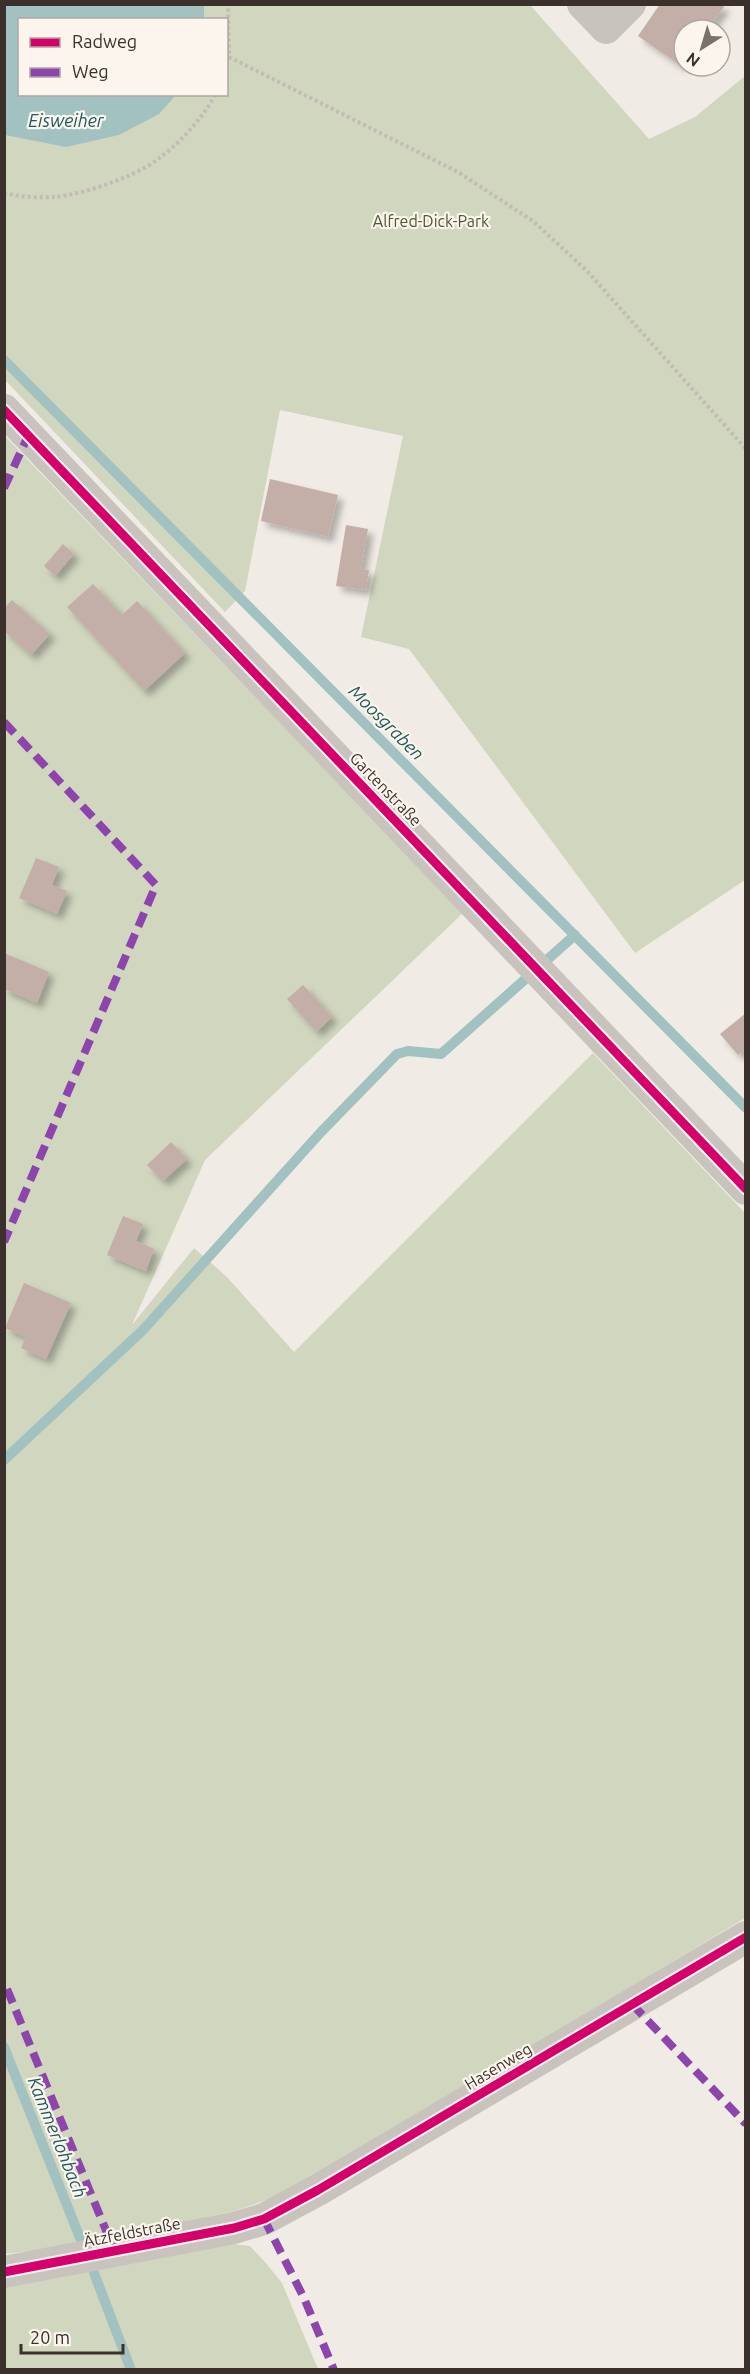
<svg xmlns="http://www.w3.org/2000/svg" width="750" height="2374" viewBox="0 0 750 2374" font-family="Ubuntu,sans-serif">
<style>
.green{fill:#d1d6bf;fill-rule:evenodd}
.water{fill:#a1c2c1}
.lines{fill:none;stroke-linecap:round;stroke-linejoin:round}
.stream{stroke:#a1c2c1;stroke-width:10}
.building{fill:#c3afa7;filter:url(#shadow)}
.path{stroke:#c2bbb6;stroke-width:4;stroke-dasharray:3 3;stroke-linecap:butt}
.minor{stroke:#c9c3be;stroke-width:32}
.quiet{stroke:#8e44ad;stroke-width:8;stroke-dasharray:15 8;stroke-linecap:butt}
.cycleway-casing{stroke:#fbf5ee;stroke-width:13}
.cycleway{stroke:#d6006c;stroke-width:9}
.labels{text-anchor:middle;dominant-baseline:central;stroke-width:4.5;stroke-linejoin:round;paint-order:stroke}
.park-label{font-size:16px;fill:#4a5a2e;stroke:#fbf5ee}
.street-label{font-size:16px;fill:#3b302b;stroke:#fbf5ee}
.water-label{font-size:18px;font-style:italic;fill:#1f5a5e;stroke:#fbf5ee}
</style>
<defs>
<filter id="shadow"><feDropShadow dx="5.5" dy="5.5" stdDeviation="3" flood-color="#0004"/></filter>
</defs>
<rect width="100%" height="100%" fill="#f0ebe5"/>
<g class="green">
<path d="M5,5h525l119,134 46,-22 50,-41v804l-110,73 -226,-304 -48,-12 42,-201 -123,-26 -35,181 -20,21 -220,-232zM20,20h206v74h-206z"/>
<polygon points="4,435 463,913 205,1160 132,1325 194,1248 227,1277 294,1352 593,1053 746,1214 745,1918 338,2164 280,2195 235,2211 63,2247 5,2254"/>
<polygon points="217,2242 250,2246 265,2262 282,2283 318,2369 5,2370 5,2288 148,2260"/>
</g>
<polygon class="water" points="4,5 204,5 204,19 20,20 20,94 176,95 159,114 119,135 66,147 5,135"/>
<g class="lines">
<g class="stream">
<polyline points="4,360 746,1108"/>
<polyline points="4,1460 143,1330 321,1132 397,1054 408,1051 441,1054 575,935"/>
<polyline points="4,2047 80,2238"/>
<polyline points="94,2273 131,2370"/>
</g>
</g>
<g class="building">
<polygon points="660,4 720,4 724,7 707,30 684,30 684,62 681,66 638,36"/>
<polygon points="270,479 338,495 328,537 261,521"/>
<polygon points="346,525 368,529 361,569 369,570 366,590 336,586"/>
<polygon points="63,544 74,554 55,576 44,566"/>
<polygon points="93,584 122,615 137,601 185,653 144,691 67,607"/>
<polygon points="12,600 50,634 31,655 4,631 4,608"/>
<polygon points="36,858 59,867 52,885 67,891 57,914 19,898"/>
<polygon points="4,953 49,972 37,1003 4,989"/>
<polygon points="303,985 332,1017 316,1032 287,999"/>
<polygon points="746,1013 746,1049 738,1055 720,1034"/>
<polygon points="171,1142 187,1159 163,1181 147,1165"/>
<polygon points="123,1216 143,1224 136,1241 154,1249 146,1271 107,1255"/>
<polygon points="24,1283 71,1303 46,1359 21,1348 26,1337 5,1328"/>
</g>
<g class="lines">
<g class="path">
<polyline points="229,57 458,172 533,221 586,270 746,449"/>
<polyline points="226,65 229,57 228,4"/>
<path d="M4,193c15,4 36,5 51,4 29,-3 80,-20 103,-38 23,-17 43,-39 58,-65"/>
</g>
<g class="minor">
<polyline points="583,4 606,28 630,4"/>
<polyline points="4,410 746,1189"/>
<polyline points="4,2272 234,2228 264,2219 318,2190 746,1937"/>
</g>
<g class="quiet">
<polyline points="4,488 29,434"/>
<polyline points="4,722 156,885 4,1242"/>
<polyline points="7,1989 114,2250"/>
<polyline points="632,2004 746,2124"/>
<polyline points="264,2219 304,2298 334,2370"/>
</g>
<g class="cycleway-casing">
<g id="cycleway">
<polyline points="4,410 746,1189"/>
<polyline points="4,2272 234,2228 264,2219 318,2190 746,1937"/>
</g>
</g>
<use href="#cycleway" class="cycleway"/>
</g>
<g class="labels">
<g class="park-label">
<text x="431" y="221">Alfred-Dick-Park</text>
</g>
<g class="street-label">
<text transform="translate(386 789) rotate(46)">Gartenstraße</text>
<text transform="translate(498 2066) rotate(-31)">Hasenweg</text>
<text transform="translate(132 2232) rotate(-11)">Ätzfeldstraße</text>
</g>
<g class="water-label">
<text x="66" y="120">Eisweiher</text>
<text transform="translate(387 722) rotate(45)">Moosgraben</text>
<text transform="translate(58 2137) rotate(68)">Kammerlohbach</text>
</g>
</g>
<rect width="750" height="2374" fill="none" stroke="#3b302b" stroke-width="12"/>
<rect x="18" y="18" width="210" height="78" fill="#fbf5ee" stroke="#aea6a0" stroke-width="1.5"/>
<rect x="30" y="38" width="30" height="9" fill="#d6006c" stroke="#aea6a0" stroke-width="1.5"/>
<text x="72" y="48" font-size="18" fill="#3b302b">Radweg</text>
<rect x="30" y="68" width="30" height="9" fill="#8e44ad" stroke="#aea6a0" stroke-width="1.5"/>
<text x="72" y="78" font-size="18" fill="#3b302b">Weg</text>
<g transform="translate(702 48) rotate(217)"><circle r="28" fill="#fbf5ee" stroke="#aea6a0" stroke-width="1.5"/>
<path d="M0-4.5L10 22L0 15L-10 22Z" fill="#7a716c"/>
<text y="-9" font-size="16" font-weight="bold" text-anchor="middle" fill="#3b302b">N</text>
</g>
<path d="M21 2344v9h102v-9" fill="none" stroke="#3b302b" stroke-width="3"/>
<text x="30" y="2344" font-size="18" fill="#3b302b" stroke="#fbf5ee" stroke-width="4.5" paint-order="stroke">20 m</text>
</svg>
